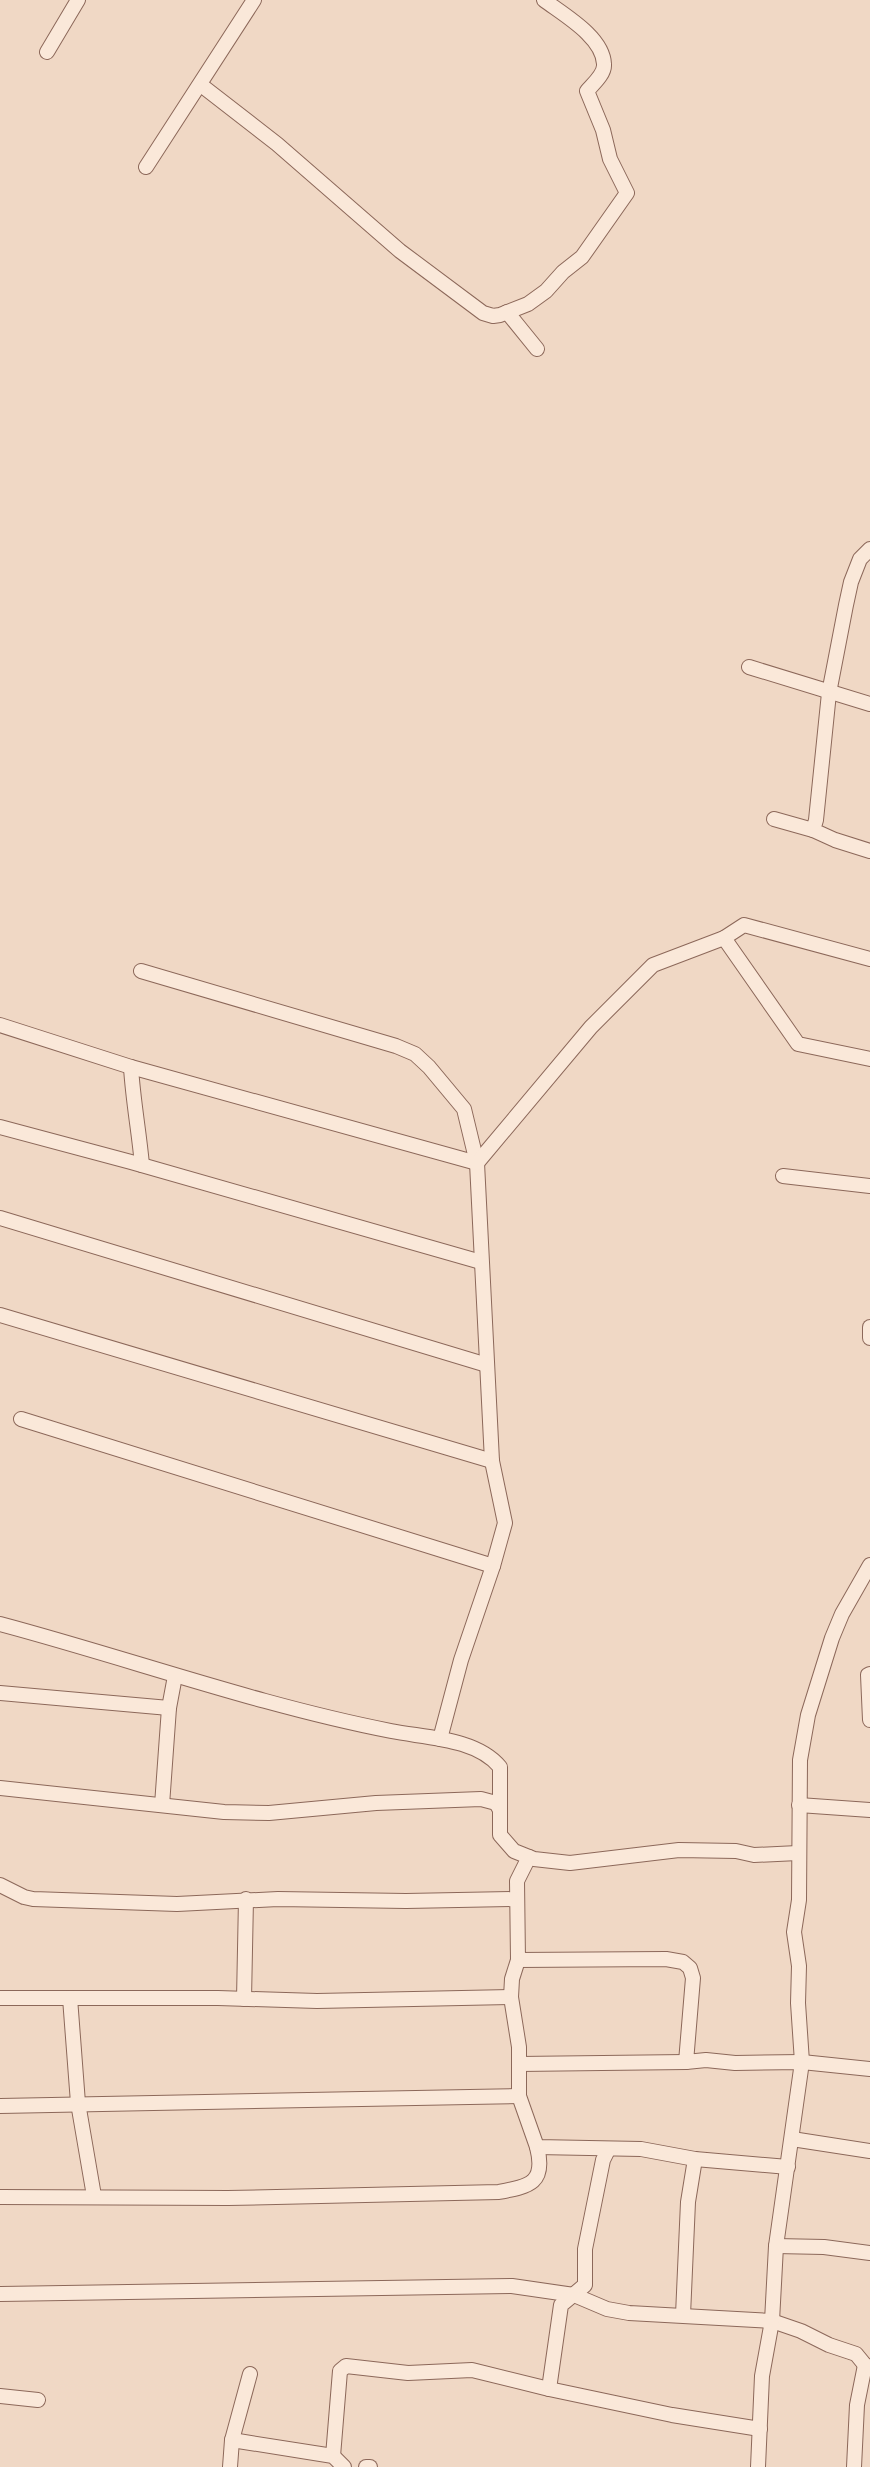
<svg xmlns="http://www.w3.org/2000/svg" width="870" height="2467" viewBox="0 0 870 2467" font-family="'Roboto Serif',serif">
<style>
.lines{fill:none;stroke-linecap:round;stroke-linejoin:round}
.minor-casing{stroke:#8c685a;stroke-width:16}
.minor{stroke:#fae8d9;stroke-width:14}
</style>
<rect width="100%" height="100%" fill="#f0d8c5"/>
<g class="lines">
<g class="minor-casing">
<g id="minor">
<polyline points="47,52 78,0"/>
<path d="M201,85l76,59 123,107 83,62 10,3 7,-1 28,-11 18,-13 17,-19 19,-15 45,-64 -17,-34 -7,-29 -16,-39c6,-7 18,-17 17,-27 -1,-27 -40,-49 -60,-64"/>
<polyline points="146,167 254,0"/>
<polyline points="507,312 537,349"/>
<polyline points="870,549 860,559 851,582 846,605 829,693 816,820 813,830 835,840 870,851"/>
<polyline points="749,667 870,704"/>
<polyline points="774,819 813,830"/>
<polyline points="724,938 798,1044 870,1059"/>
<polyline points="141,971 396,1046 415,1054 429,1067 464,1109 477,1163 492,1461 505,1523 493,1566 461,1660 440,1739"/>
<polyline points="0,1025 131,1067 477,1163"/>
<path d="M131,1067c2,34 8,64 11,98"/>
<polyline points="0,1127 131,1162 481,1262"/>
<polyline points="477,1163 591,1027 653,965 724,938 744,925 870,959"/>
<polyline points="783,1176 870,1186"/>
<polyline points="0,1218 487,1365"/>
<polyline points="0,1315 492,1461"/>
<polyline points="870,1327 870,1338"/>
<polyline points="21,1419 493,1566"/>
<path d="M0,1624c131,35 258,81 391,107 35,7 85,7 109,36v68l14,16 20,8 36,4 109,-13 57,1 18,4 44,-2"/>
<polyline points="870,1674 868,1675 870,1720"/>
<polyline points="0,1693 169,1708"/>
<polyline points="0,1788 224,1812 269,1813 376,1803 481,1799 496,1803 500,1810"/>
<polyline points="162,1805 169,1708 175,1676"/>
<polyline points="799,1805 870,1810"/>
<polyline points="529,1857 517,1881 518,1960 666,1959 683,1962 690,1968 693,1978 686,2062 706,2060 735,2063 802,2062 870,2069"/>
<polyline points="0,1885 24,1897 33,1899 177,1904 278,1899 406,1901 516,1899"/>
<polyline points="518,1960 512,1979 511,1997 519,2047 519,2096 537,2147 641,2149 695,2159 788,2167"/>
<polyline points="0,1998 218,1998 317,2001 511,1997"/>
<polyline points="70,1998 78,2103 94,2196"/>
<polyline points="244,1999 246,1899"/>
<polyline points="519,2064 686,2062"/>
<polyline points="0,2106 519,2096"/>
<polyline points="792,2139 870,2151"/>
<path d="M0,2197l228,1 271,-6c31,-6 47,-9 38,-45"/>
<polyline points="776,2246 824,2247 870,2253"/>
<polyline points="0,2294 512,2286 574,2295 607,2309 629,2313 772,2321 801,2331 829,2345 856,2354 865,2365 870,2367"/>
<polyline points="683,2315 688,2202 695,2159"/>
<polyline points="549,2389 561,2305 585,2285 585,2249 603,2160 608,2150"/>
<polyline points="0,2396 38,2400"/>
<polyline points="232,2440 333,2456 344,2467"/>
<polyline points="333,2456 340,2371 346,2366 408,2373 472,2370 549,2389 672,2415 760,2429"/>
<polyline points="230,2467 232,2440 250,2374"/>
<polyline points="366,2467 370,2467"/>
<polyline points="758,2467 762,2376 772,2321 776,2246 802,2062 798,2003 799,1966 794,1932 799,1900 800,1760 808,1715 832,1638 842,1614 870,1565"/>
<polyline points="854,2467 857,2405 865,2365"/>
</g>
</g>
<use href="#minor" class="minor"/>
</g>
</svg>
